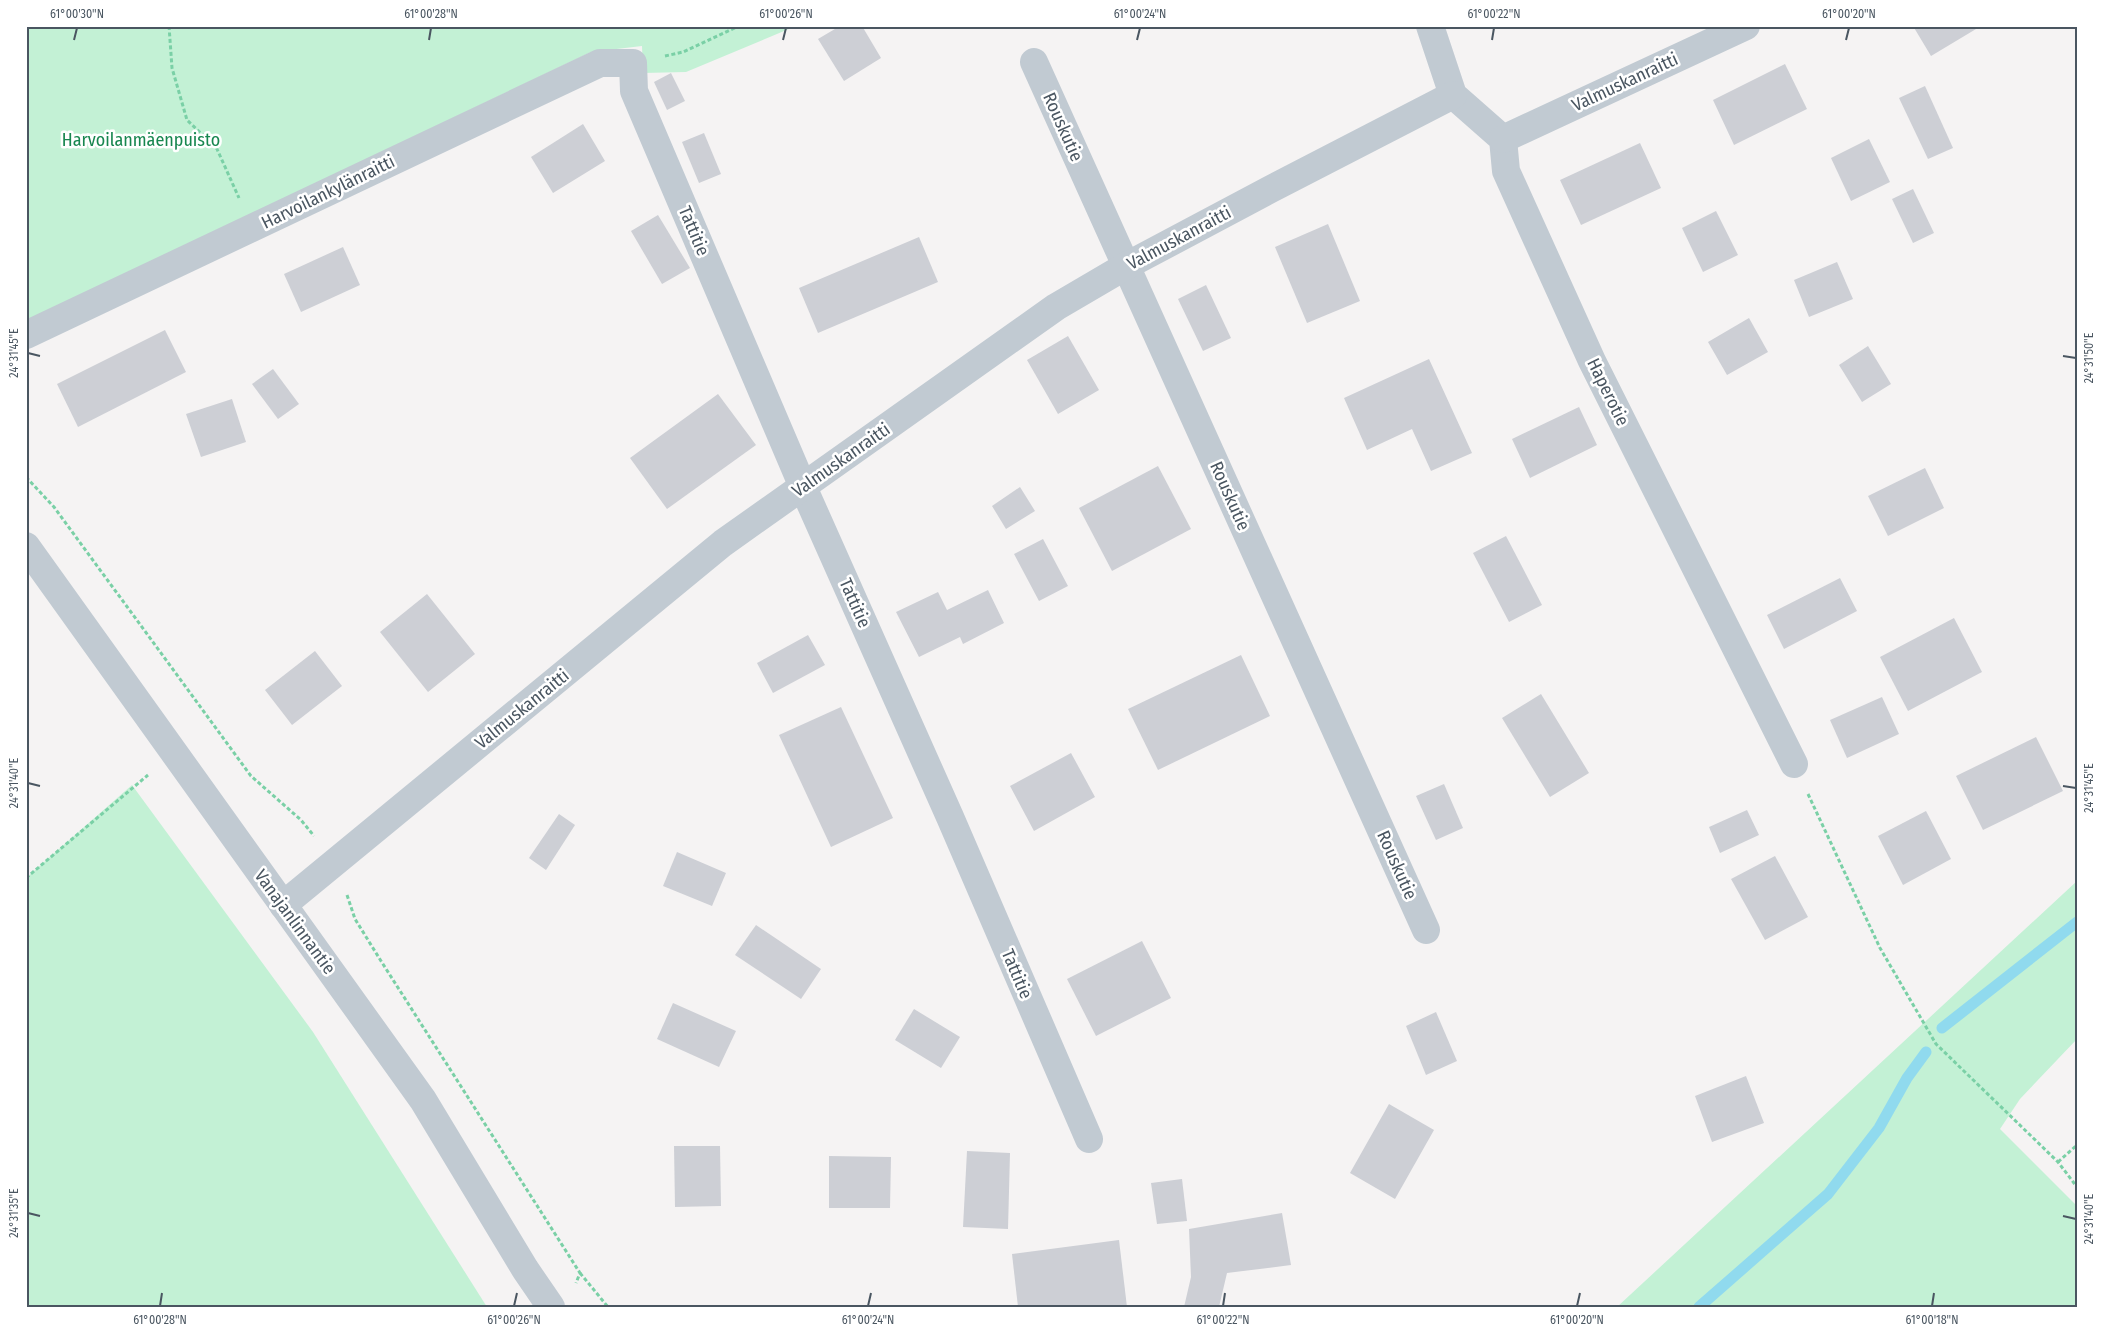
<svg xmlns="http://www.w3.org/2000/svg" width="2103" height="1333" viewBox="0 0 2103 1333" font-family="'Fira Sans Condensed',sans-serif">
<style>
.green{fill:#c3f1d5}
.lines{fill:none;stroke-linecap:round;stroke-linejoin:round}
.stream{stroke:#90daee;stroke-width:11}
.building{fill:#cdcfd5}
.path{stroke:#7ad0a6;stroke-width:3;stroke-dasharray:4 2.5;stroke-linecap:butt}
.minor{stroke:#c1cad2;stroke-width:28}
.ticks{fill:none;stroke:#4a5661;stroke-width:2}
.labels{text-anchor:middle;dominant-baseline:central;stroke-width:5;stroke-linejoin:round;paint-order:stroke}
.street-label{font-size:18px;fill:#4a5661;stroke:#fff}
.park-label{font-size:18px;fill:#17864f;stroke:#fff}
.neatline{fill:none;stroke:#4a5661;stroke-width:2}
.ticks-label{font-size:12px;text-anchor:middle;fill:#4a5661}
</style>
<rect width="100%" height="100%" fill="#f5f3f3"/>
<g class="green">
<polygon points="26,26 796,26 686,72 643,73 642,46 591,52 26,322"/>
<polygon points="132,785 313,1032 487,1307 26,1307 26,878"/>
<polygon points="2077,881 2077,1039 2020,1099 2000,1129 2077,1206 2077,1307 1617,1307"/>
</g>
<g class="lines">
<g class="stream">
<polyline points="1942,1028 2077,922"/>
<polyline points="1699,1307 1828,1194 1879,1128 1907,1078 1926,1052"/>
</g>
</g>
<g class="building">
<polygon points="840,26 862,26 881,58 844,81 818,39"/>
<polygon points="1913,26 1981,26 1931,56"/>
<polygon points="1785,64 1807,109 1734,145 1713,100"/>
<polygon points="671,73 685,101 667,110 654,82"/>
<polygon points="1925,86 1953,148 1928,159 1899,98"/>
<polygon points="583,124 605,161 553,193 531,157"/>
<polygon points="704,133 721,174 699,183 682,142"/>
<polygon points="1869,139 1890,182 1851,201 1831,158"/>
<polygon points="1640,143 1661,188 1581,225 1560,180"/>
<polygon points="1913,189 1934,233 1913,243 1892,199"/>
<polygon points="1716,211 1738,255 1703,272 1682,228"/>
<polygon points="658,215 690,268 662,284 631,231"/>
<polygon points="1328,224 1360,301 1307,323 1275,247"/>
<polygon points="919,237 938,282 818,333 799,288"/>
<polygon points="343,247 360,285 301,312 284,274"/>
<polygon points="1837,262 1853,299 1809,317 1794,280"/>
<polygon points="1206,285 1231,338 1203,351 1178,299"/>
<polygon points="1749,318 1768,352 1727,375 1708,342"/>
<polygon points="165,330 186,372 78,427 57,384"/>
<polygon points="1068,336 1099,390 1058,414 1027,360"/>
<polygon points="1868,346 1891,384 1862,402 1839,365"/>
<polygon points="1429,359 1472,453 1431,471 1412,429 1367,450 1344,398"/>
<polygon points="273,369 299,404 278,419 252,384"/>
<polygon points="718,394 756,445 667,509 630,458"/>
<polygon points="232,399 246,442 201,457 186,414"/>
<polygon points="1579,407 1597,445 1530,478 1512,439"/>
<polygon points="1158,466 1191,529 1112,571 1079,508"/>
<polygon points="1925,468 1944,508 1888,536 1868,496"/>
<polygon points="1020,487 1035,511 1006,529 992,506"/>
<polygon points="1506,536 1542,605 1509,622 1473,553"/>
<polygon points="1043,539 1068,586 1039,601 1014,554"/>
<polygon points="1840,578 1857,611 1784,649 1767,615"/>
<polygon points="988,590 1004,623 963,644 960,637 919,657 896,612 938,592 947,610"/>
<polygon points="427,594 475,654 428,692 380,632"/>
<polygon points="1954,618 1982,672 1908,711 1880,657"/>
<polygon points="808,635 825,665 773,693 757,663"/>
<polygon points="315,651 342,686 292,725 265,690"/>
<polygon points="1241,655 1270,716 1158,770 1128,709"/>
<polygon points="1541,694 1589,773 1550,797 1502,718"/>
<polygon points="1882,697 1899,734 1847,758 1830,720"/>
<polygon points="841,707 893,818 831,847 779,735"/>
<polygon points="2036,737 2063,791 1983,830 1956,776"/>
<polygon points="1071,753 1095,797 1034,831 1010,786"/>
<polygon points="1444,784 1463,828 1436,840 1416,796"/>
<polygon points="1747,810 1759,835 1720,853 1709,827"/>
<polygon points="1926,811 1951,859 1903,885 1878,836"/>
<polygon points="559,814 575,825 546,870 529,858"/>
<polygon points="677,852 726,873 712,906 663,886"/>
<polygon points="1775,856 1808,917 1765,940 1731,879"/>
<polygon points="756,925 821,969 801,999 735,955"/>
<polygon points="1142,941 1171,998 1096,1036 1067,979"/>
<polygon points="673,1003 736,1031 719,1067 657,1039"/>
<polygon points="914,1009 960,1037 941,1068 895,1040"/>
<polygon points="1436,1012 1457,1061 1426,1075 1406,1026"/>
<polygon points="1746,1076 1764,1123 1712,1142 1695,1096"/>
<polygon points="1389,1104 1434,1130 1395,1199 1350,1173"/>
<polygon points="674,1146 720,1146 721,1206 675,1207"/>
<polygon points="967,1151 1010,1153 1008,1229 963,1227"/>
<polygon points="829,1156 891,1157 890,1208 829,1208"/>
<polygon points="1182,1179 1187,1221 1157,1224 1151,1183"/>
<polygon points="1282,1213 1291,1265 1227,1273 1219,1307 1184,1307 1191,1277 1189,1229"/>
<polygon points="1119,1240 1127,1307 1018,1307 1012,1254"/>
</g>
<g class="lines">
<g class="path">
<polyline points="169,26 172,68 187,120 217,149 239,198"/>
<polyline points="665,56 683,52 739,26"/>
<polyline points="26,477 54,507 251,776 301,820 314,836"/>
<polyline points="1808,794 1880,948 1936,1044 2058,1162 2077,1187"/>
<polyline points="26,878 148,775"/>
<polyline points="347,895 355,919 381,961 580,1273 576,1283"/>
<polyline points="2058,1162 2077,1145"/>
<polyline points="580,1273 608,1307"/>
</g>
<g class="minor">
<polyline points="1430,26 1453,95 1503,139 1506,171 1592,361 1794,764"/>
<polyline points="1034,62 1426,930"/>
<polyline points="1503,139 1746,26"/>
<polyline points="26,335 600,63 633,63 634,91 803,487 950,817 1089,1139"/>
<polyline points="26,546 423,1100 525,1269 551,1307"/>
<polyline points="283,905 723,543 1056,307 1126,266 1269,190 1453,95"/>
</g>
</g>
<path class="ticks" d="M74,40l3,-12M429,40l2,-12M783,40l3,-12M1137,40l3,-12M1492,40l2,-12M1846,40l3,-12M28,353l12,3M2063,356l13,2M28,783l12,3M2063,786l13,2M28,1213l12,3M2063,1216l13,3M160,1306l2,-13M514,1306l3,-13M868,1306l3,-13M1223,1306l2,-13M1577,1306l3,-13M1932,1306l2,-13"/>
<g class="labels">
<g class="street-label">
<text transform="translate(1625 82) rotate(-25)">Valmuskanraitti</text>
<text transform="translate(1063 127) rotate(66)">Rouskutie</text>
<text transform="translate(328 192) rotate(-26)">Harvoilankylänraitti</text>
<text transform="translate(694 231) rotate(67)">Tattitie</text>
<text transform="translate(1179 238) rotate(-28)">Valmuskanraitti</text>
<text transform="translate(1608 392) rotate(64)">Haperotie</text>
<text transform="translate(841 460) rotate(-35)">Valmuskanraitti</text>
<text transform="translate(1230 496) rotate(66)">Rouskutie</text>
<text transform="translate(855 603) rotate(66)">Tattitie</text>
<text transform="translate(522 709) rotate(-39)">Valmuskanraitti</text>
<text transform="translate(1397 865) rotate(66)">Rouskutie</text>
<text transform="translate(295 922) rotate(54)">Vanajanlinnantie</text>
<text transform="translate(1017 974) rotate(67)">Tattitie</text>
</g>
<g class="park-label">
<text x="141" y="140">Harvoilanmäenpuisto</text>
</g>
</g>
<rect width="2103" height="1333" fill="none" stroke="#ffffff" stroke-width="55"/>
<rect x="28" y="28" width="2048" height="1278" class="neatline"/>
<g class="ticks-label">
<text x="77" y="18">61°00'30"N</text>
<text x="431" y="18">61°00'28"N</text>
<text x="786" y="18">61°00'26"N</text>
<text x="1140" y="18">61°00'24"N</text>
<text x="1494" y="18">61°00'22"N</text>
<text x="1849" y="18">61°00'20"N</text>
<text transform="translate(14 353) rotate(-90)" y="4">24°31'45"E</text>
<text transform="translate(2089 358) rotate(-90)" y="4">24°31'50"E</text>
<text transform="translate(14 783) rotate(-90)" y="4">24°31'40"E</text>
<text transform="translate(2089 788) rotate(-90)" y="4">24°31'45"E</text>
<text transform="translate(14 1213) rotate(-90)" y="4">24°31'35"E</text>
<text transform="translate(2089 1219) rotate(-90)" y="4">24°31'40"E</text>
<text x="160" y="1324">61°00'28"N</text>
<text x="514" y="1324">61°00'26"N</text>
<text x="868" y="1324">61°00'24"N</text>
<text x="1223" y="1324">61°00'22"N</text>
<text x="1577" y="1324">61°00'20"N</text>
<text x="1932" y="1324">61°00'18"N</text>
</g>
</svg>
